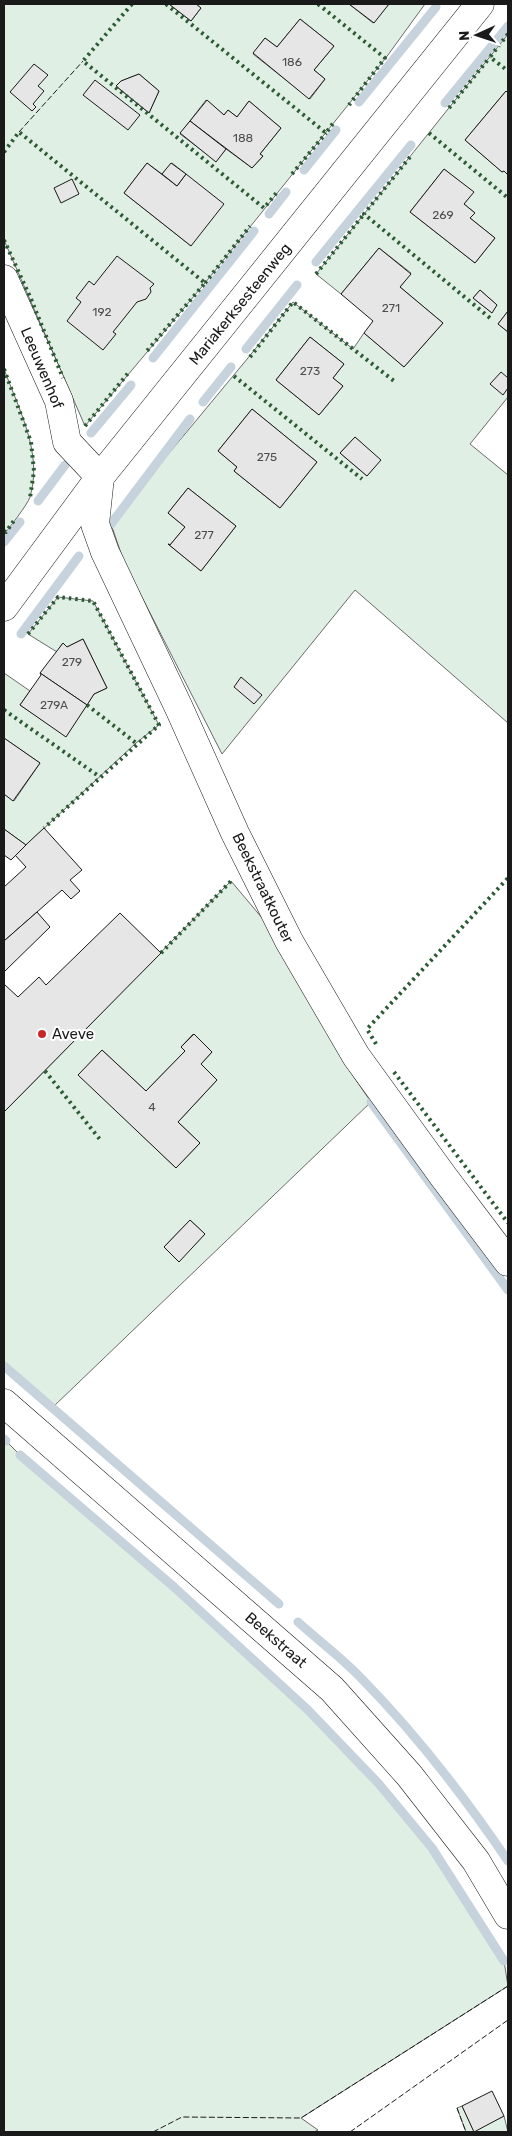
<svg xmlns="http://www.w3.org/2000/svg" width="512" height="2136" viewBox="0 0 512 2136" font-family="Rubik,sans-serif">
<style>
.green{fill:#e0efe3;stroke:#6a6a6a;fill-rule:evenodd}
.lines{fill:none;stroke-linecap:round;stroke-linejoin:round}
.stream{stroke:#c6d2dc;stroke-width:9}
.building{fill:#e6e6e6;stroke:#1a1a1a}
.street-casing{stroke:#1a1a1a;stroke-width:29}
.secondary-casing{stroke:#1a1a1a;stroke-width:29}
.street{stroke:#fff;stroke-width:28}
.secondary{stroke:#fff;stroke-width:28}
.hedge{stroke:#2b5a34;stroke-width:4;stroke-dasharray:2.5 4;stroke-linecap:butt}
.fence{stroke:#1a1a1a;stroke-width:1;stroke-dasharray:6 2.5;stroke-linecap:butt}
.poi-dot{fill:#c62828;stroke:#fff;stroke-width:2}
.labels{text-anchor:middle;dominant-baseline:central;stroke-width:4;stroke-linejoin:round;paint-order:stroke}
.number-label{font-size:12px;fill:#4d4d4d}
.street-label{font-size:15px;fill:#1a1a1a;stroke:#fff}
.poi-label{font-size:15px;fill:#1a1a1a;stroke:#fff;text-anchor:start}
</style>
<rect width="100%" height="100%" fill="#fff"/>
<g class="green">
<path d="M4,4h165l22,17 10,-13 -5,-4h153l24,19 16,-19h36l-40,55 -180,224 -120,143 -81,-186zM300,19l34,27 -20,24 11,9 -15,20 -57,-45 12,-16 12,9zM139,74l20,17 -10,22 -32,-26 4,-6zM206,100l18,15 4,-5 9,7 12,-16 32,27 -21,26 3,2 -11,12 -26,-19 -10,12 -36,-27zM147,163l15,11 10,-11 14,11 5,72 -67,-53z"/>
<path d="M508,34v59l-2,-2 -41,49 37,32 2,-1 4,4v136l-10,13 10,8v65l-38,47 38,31v248l-153,-133 -133,164 -98,-192 -13,-38c60,-75 123,-147 182,-222l60,47 11,-16 40,34 39,-44 -43,-36 11,-14 -32,-25 -38,46 -25,-20zM444,169l29,23 -9,12 10,8 -4,6 25,20 -20,25 -65,-51zM480,290l17,15 -6,7 -18,-14zM310,337l34,27 -11,14 10,8 -24,29 -43,-35zM252,409l65,53 -37,46 -46,-37 3,-4 -19,-16zM355,437l25,23 -13,16 -27,-23zM188,488l48,38 -35,45 -33,-27 2,1 15,-18 -17,-14z"/>
<path d="M4,369c15,41 39,84 26,128 -2,7 -21,31 -26,38z"/>
<polygon points="58,597 93,601 159,725 136,743 26,845 4,829 4,794 14,801 40,763 4,738 4,673 30,691 20,705 66,736 94,694 107,688 83,639 67,647 62,644 57,652 28,634"/>
<path d="M231,881l37,44 75,136 28,41 -318,305 -49,-41v-254zM193,1034l19,18 -11,12 16,16 -39,42 22,21 -24,25 -97,-93 23,-25 44,41 39,-40 -4,-4zM190,1220l15,14 -26,27 -15,-14z"/>
<polygon points="6,1441 20,1455 174,1587 308,1710 379,1784 432,1848 504,1961 508,1986 301,2118 318,2130 314,2132 4,2132 4,1442"/>
<polygon points="462,2106 474,2131 504,2116 508,2132 466,2132 457,2108"/>
</g>
<g class="lines">
<g class="stream">
<polyline points="359,102 436,7"/>
<polyline points="445,103 508,26"/>
<polyline points="304,170 336,130"/>
<polyline points="269,214 286,192"/>
<polyline points="316,262 411,145"/>
<polyline points="246,349 297,285"/>
<polyline points="153,358 254,231"/>
<polyline points="203,402 231,367"/>
<polyline points="91,433 131,385"/>
<polyline points="38,501 65,465"/>
<polyline points="111,524 190,419"/>
<polyline points="4,542 20,522"/>
<polyline points="21,634 79,556"/>
<polyline points="371,1102 508,1290"/>
<polyline points="4,1366 279,1604"/>
<polyline points="4,1439 6,1441"/>
<polyline points="20,1455 174,1587 308,1710 379,1784 432,1848 504,1961"/>
<path d="M298,1622c21,19 44,36 63,56 55,56 103,118 147,183"/>
</g>
</g>
<g class="building">
<polygon points="169,4 196,4 201,8 191,21"/>
<polygon points="349,4 389,4 374,23"/>
<polygon points="300,19 334,46 314,70 325,79 309,99 253,53 265,38 277,47"/>
<polygon points="34,64 48,75 38,86 44,91 33,104 36,107 32,111 10,92"/>
<polygon points="139,74 159,91 149,113 116,86 121,81"/>
<polygon points="95,80 140,115 128,130 83,95"/>
<polygon points="506,91 508,93 508,175 504,171 502,172 465,140"/>
<polygon points="207,100 224,115 228,110 237,117 249,101 281,128 260,154 263,156 252,168 190,121"/>
<polygon points="190,121 226,149 216,162 180,133"/>
<polygon points="147,163 177,186 186,174 224,204 191,246 124,193"/>
<polygon points="171,163 186,174 177,186 162,174"/>
<polygon points="444,169 474,192 464,204 475,213 470,218 495,238 475,263 410,212"/>
<polygon points="72,179 79,194 61,203 54,188"/>
<polygon points="379,248 411,274 400,287 443,323 404,367 364,333 373,321 341,294"/>
<polygon points="117,256 154,284 150,288 151,292 146,299 137,302 113,332 116,334 103,350 67,321 81,302 76,298 89,281 94,285"/>
<polygon points="480,290 497,305 492,313 473,298"/>
<polygon points="508,311 508,332 498,324"/>
<polygon points="310,337 344,364 333,378 343,386 319,415 276,380"/>
<polygon points="501,372 508,378 508,388 503,395 490,384"/>
<polygon points="252,409 317,462 280,508 234,471 237,467 218,451"/>
<polygon points="355,437 381,460 367,476 340,453"/>
<polygon points="188,488 236,526 201,571 168,544 170,545 185,527 168,513"/>
<polygon points="83,639 107,688 94,694 87,705 40,673 63,643 67,647"/>
<polygon points="40,673 87,705 66,737 20,705 41,675"/>
<polygon points="241,677 262,695 254,704 234,687"/>
<polygon points="4,738 40,763 13,801 4,794"/>
<polygon points="44,828 82,870 70,880 80,891 71,899 62,890 4,941 4,887 26,867 15,855"/>
<polygon points="4,829 26,845 11,860 4,855"/>
<polygon points="37,912 50,927 4,972 4,941"/>
<polygon points="120,913 161,953 4,1112 4,984 18,997 39,977 46,985"/>
<polygon points="194,1034 212,1052 201,1064 217,1080 178,1122 200,1143 176,1168 78,1075 102,1050 146,1091 185,1051 181,1047"/>
<polygon points="190,1220 205,1234 179,1262 164,1247"/>
<polygon points="492,2091 504,2116 474,2132 462,2106"/>
</g>
<g class="lines">
<g class="street-casing">
<polyline id="street" points="4,279 59,401 67,442 100,477 95,524 105,552 179,708 235,833 289,941 356,1056 443,1176 508,1262"/>
</g>
<g class="secondary-casing">
<g id="secondary">
<polyline points="4,607 100,477 480,4"/>
<polyline points="4,1403 332,1689 409,1775 476,1861 508,1915"/>
</g>
</g>
<use href="#street" class="street"/>
<use href="#secondary" class="secondary"/>
<g class="hedge">
<polyline points="132,4 83,61 264,208 278,191"/>
<polyline points="166,4 326,133 334,122"/>
<polyline points="318,4 385,58 349,105"/>
<polyline points="508,34 490,57 508,71"/>
<polyline points="449,108 490,57"/>
<polyline points="429,133 508,198"/>
<polyline points="4,152 19,132 205,283 146,352"/>
<polyline points="410,157 364,214 490,318"/>
<polyline points="292,174 326,133"/>
<polyline points="4,240 31,299 63,378"/>
<polyline points="316,274 364,214"/>
<polyline points="205,283 250,226"/>
<polyline points="250,357 293,302 394,381"/>
<polyline points="4,369 31,442 34,471 30,498"/>
<polyline points="234,376 362,479"/>
<polyline points="85,426 129,372"/>
<polyline points="4,531 6,532 15,519"/>
<polyline points="28,634 58,597 93,601 159,725 44,828"/>
<polyline points="87,705 136,743"/>
<polyline points="4,710 100,777"/>
<polyline points="161,953 231,881"/>
<polyline points="376,1044 367,1029 508,878"/>
<polyline points="45,1071 102,1142"/>
<polyline points="394,1072 508,1223"/>
</g>
<g class="fence">
<polyline points="19,132 83,61"/>
<polyline points="457,2108 466,2132"/>
<polyline points="153,2132 182,2117 301,2118 508,1986"/>
<polyline points="350,2132 508,2020"/>
</g>
</g>
<circle class="poi-dot" cx="42" cy="1034" r="5"/>
<g class="labels">
<g class="number-label">
<text x="292" y="62">186</text>
<text x="243" y="138">188</text>
<text x="443" y="215">269</text>
<text x="391" y="308">271</text>
<text x="102" y="312">192</text>
<text x="310" y="371">273</text>
<text x="267" y="457">275</text>
<text x="204" y="535">277</text>
<text x="72" y="662">279</text>
<text x="54" y="705">279A</text>
<text x="152" y="1107">4</text>
</g>
<g class="street-label">
<text transform="translate(240 304) rotate(-51)">Mariakerksesteenweg</text>
<text transform="translate(42 368) rotate(67)">Leeuwenhof</text>
<text transform="translate(263 888) rotate(64)">Beekstraatkouter</text>
<text transform="translate(276 1640) rotate(41)">Beekstraat</text>
</g>
<g class="poi-label">
<text x="52" y="1034">Aveve</text>
</g>
</g>
<rect width="512" height="2136" fill="none" stroke="#1a1a1a" stroke-width="10"/>
<g transform="translate(477 35) rotate(267)" stroke="#ffffff" stroke-width="4" paint-order="stroke">
<path d="M0-4L9 19L0 12L-9 19Z" fill="#1a1a1a"/>
<text y="-8" font-size="14" font-weight="bold" text-anchor="middle" fill="#1a1a1a">N</text>
</g>
</svg>
